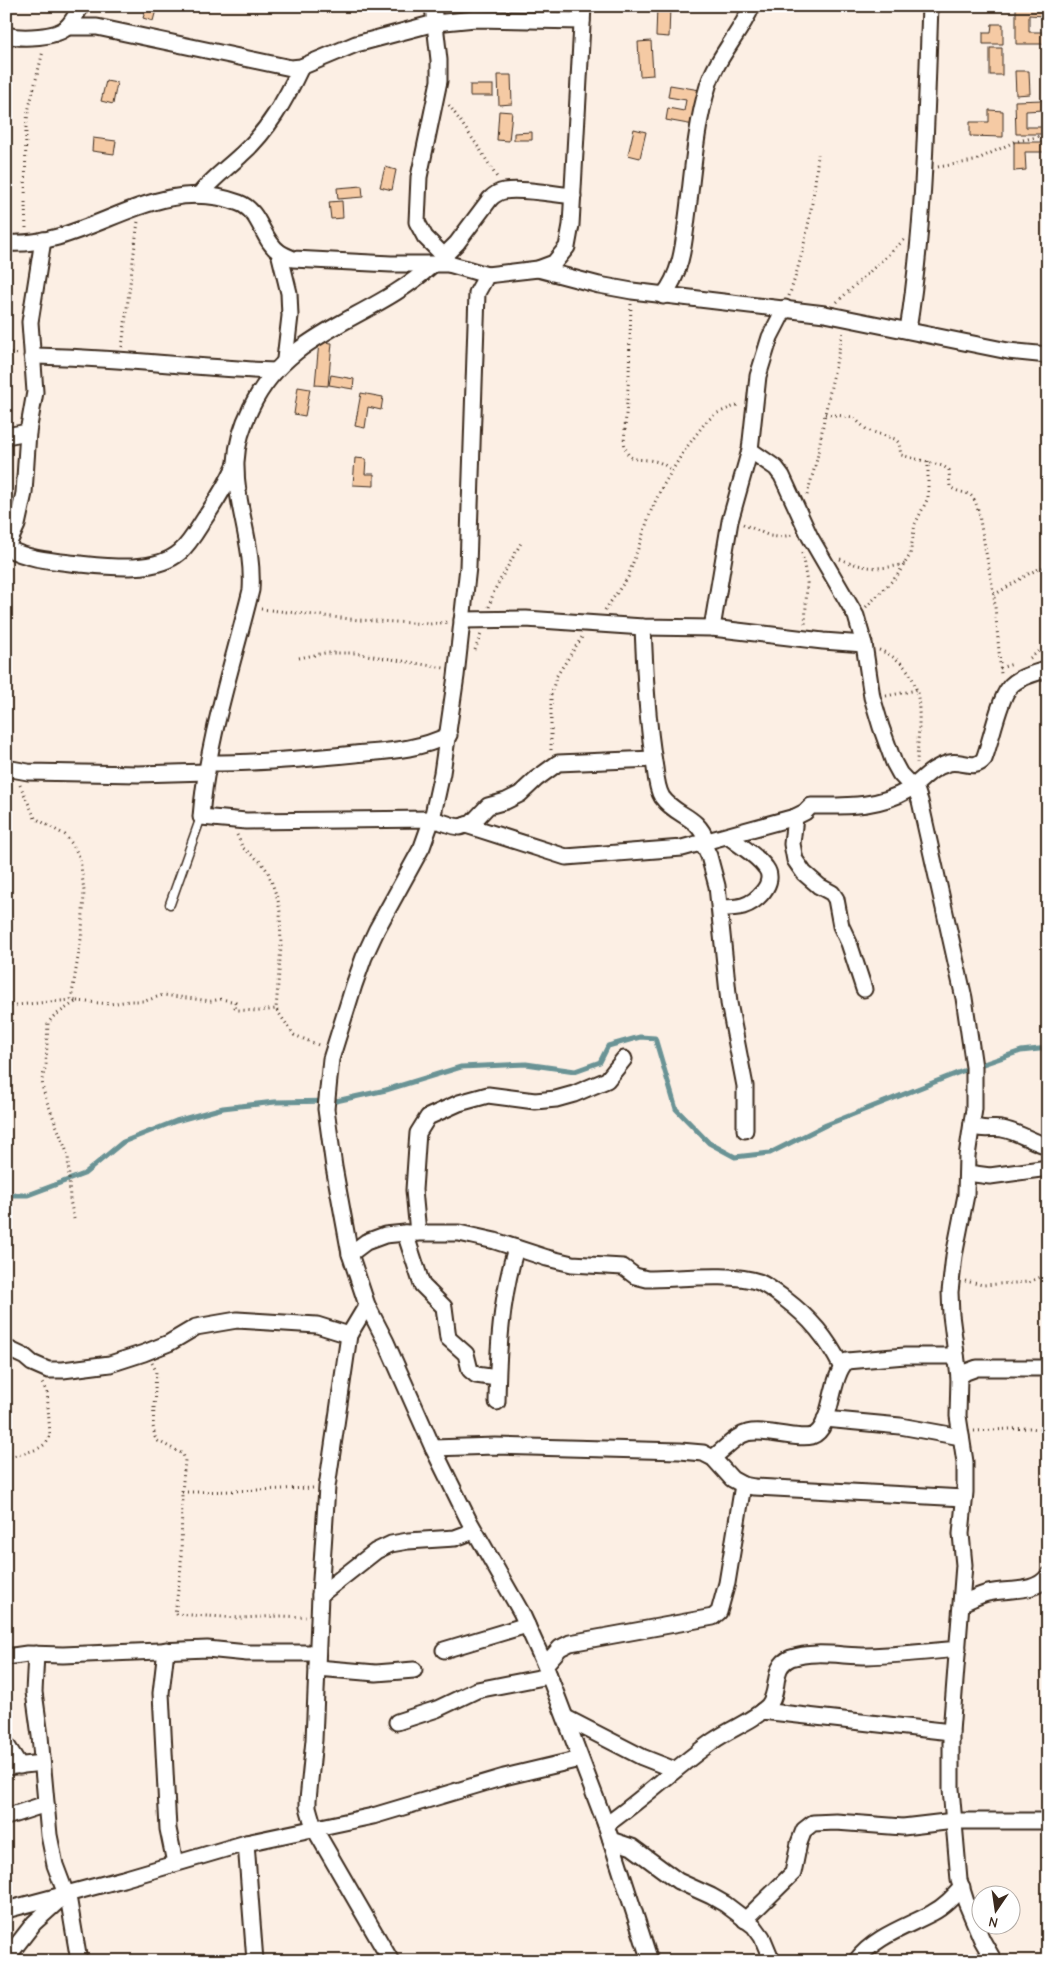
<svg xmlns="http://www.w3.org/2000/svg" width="1054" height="1967" viewBox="0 0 1054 1967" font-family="'Comic Neue',sans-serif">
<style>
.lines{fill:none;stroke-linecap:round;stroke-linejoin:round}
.stream{stroke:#6a9395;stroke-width:5}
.building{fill:#f5caa4;stroke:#3b2a1e}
.lane-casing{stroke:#3b2a1e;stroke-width:11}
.street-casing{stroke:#3b2a1e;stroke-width:19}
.path{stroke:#3b2a1e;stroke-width:3;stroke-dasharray:1 4;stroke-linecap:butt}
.lane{stroke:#fff;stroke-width:8}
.street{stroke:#fff;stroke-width:15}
</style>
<rect width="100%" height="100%" fill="#fcefe4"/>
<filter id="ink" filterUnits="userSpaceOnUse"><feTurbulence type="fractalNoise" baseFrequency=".02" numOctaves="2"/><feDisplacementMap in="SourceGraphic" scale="10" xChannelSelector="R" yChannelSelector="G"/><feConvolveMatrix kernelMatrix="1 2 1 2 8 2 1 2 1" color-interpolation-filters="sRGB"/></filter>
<g filter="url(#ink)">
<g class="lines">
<polyline class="stream" points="6,1195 28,1195 84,1174 123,1142 176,1121 223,1108 275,1102 336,1101 386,1090 461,1067 526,1064 575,1071 600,1062 608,1046 640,1037 655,1038 676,1109 709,1143 735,1157 770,1153 826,1125 960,1072 1021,1051 1048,1048"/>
</g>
<g class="building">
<polygon points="147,6 157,6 153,21 143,18"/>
<polygon points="657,6 670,6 669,37 656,36"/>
<polygon points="1016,6 1045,6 1045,16 1029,15 1029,32 1046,32 1045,44 1016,44"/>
<polygon points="992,24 1003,24 1003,44 983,44 983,33 991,33"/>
<polygon points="651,41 653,75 640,76 638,42"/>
<rect x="990" y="48" width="12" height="27"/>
<polygon points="1015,71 1029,71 1030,94 1016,95"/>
<polygon points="498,75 511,75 512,104 499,105"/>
<polygon points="106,81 117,83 113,104 101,101"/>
<rect x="470" y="85" width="23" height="11"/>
<polygon points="670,85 700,90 694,125 666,120 668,108 684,111 686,100 668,97"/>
<polygon points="1043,100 1043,110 1026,111 1026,127 1046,127 1046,134 1016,134 1015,101"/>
<polygon points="989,110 1003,111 1003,137 970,136 970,122 989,122"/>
<polygon points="499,111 512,112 509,141 497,140"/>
<polygon points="634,129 646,132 640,158 628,155"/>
<polygon points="532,132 532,140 514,140 514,133"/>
<polygon points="93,138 116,141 114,154 92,151"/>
<polygon points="1014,142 1046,142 1046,152 1025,152 1026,170 1014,171"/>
<polygon points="385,167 396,170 392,190 380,187"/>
<polygon points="362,186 363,197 338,199 337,188"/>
<polygon points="342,201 343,218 331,219 329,202"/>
<polygon points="319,342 332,343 328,386 315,385"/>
<polygon points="331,375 354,379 353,389 329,385"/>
<polygon points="298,387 310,389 305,416 294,414"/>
<polygon points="361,393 383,397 381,410 368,407 365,428 355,426"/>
<polygon points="355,458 366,459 365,474 374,474 374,486 353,485"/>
</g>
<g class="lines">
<g class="lane-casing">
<polyline id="lane" points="170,904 201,817"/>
</g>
<g class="street-casing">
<g id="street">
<polyline points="433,6 439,60 439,81 419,177 417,222 425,237 444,256 449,264"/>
<polyline points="583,6 571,225 567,247 554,263 538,269 487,275 477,293 468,567 456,676 442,773 432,819 422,847 377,929 364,957 354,985 331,1059 326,1109 334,1167 350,1254 367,1305 386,1342 433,1448 468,1519 521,1612 545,1665 606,1825 650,1961"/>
<polyline points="67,27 97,27 291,68 301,67 356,44 435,23 475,19 582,21"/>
<path d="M6,35c15,4 52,3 62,-9 5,-5 9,-13 13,-20"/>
<path d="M199,195c13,-16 27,-26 42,-40 27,-24 45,-56 60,-88"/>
<path d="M6,243c82,6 148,-72 233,-40 22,8 22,36 40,49 4,3 10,5 14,7l98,5h58l38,11"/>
<polyline points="279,252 289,293 290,316 285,359"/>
<path d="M444,256l13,-13 33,-44c4,-4 8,-7 14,-8 18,-3 49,3 69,5"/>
<path d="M432,265c-59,55 -144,64 -181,143 -9,18 -14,34 -15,54 -1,44 18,82 15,128 -18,74 -44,151 -50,227l45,4 186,-2 22,7 6,1 12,-4 16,-17 18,-5 14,-7 16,-15 22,-16 95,-4"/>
<polyline points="538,269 599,285 632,291 825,314 1008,351 1048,355"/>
<path d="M663,296c20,-25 21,-56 25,-86 5,-41 8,-85 20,-124 9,-29 32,-52 44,-80"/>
<path d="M908,330c17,-107 18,-216 22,-324"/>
<path d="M32,356c81,1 161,12 243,15"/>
<polyline points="6,436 28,432"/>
<polyline points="750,450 776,468 782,476 810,537 856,616 864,644 872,697 881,727 894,763 900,774 917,792 920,801 964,998 974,1067 974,1109 967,1156 966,1195 954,1256 950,1292 951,1315 959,1377 958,1416 965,1462 965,1492 961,1534 964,1565 951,1732 951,1789 959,1880 966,1902 982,1940 994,1961"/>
<path d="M7,548c22,12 48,13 73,16 29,3 76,9 100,-12 10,-9 16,-20 23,-31 12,-18 23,-35 32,-55"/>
<polyline points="6,549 17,525 24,493 28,432 35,392 30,322 43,240"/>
<polyline points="462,620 526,619 643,627 712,628 823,641 864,644"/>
<path d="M643,627c2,47 4,94 12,141 1,9 2,21 7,29 14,20 35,17 45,45"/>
<polyline points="712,628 730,521 750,450 758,376 770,337 785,308"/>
<path d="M209,763c49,0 97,-4 146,-9 33,-3 64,-4 94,-19"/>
<polyline points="6,768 28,772 138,774 207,772"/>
<polyline points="795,817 792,844 795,860 804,873 819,886 832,893 836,899 841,926 849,943 864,989"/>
<path d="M466,825l100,32 116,-9 113,-31 10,-5 6,-6c34,0 66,2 97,-16 16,-10 20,-21 41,-27 14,-3 25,8 35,-4 7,-18 15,-59 25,-71 8,-11 27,-15 39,-19"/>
<polyline points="703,843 709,856 717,886 729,1003 745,1086 745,1130"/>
<path d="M720,908c8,0 16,0 23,-2 13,-4 34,-23 23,-38 -9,-13 -26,-22 -38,-32"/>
<path d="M972,1124c7,8 20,3 30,5 17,3 30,13 46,17"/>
<polyline points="967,1173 990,1176 1048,1168"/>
<polyline points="405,1233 422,1285 444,1307 448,1338 466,1354 470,1370 476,1375 497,1378"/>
<polyline points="418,1233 414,1190 417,1146 418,1133 428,1117 459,1103 488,1095 535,1101 556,1099 574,1094 607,1080 624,1059"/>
<path d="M350,1254l16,-12 19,-7 20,-2h54l36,8 52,17 25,6 51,3 12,9 12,3c31,0 84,-7 112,3 9,4 18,11 26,17 25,19 42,39 56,67"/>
<polyline points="367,1305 349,1335 327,1487 320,1595 314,1740 308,1800 308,1807 314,1828 391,1961"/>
<polyline points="6,1348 25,1357 32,1363 48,1370 63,1370 110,1364 144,1353 169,1343 196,1327 237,1320 317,1325 349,1335"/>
<polyline points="959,1377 966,1372 977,1368 1048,1368"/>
<path d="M497,1402c1,-53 4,-104 19,-154"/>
<polyline points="825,1419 900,1426 961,1437"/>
<polyline points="433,1448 495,1446 680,1451 703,1453 713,1458 732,1479 743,1485 754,1487 964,1498"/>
<path d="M713,1458c32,-27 28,-30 72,-23 7,1 19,3 27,1 21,-7 17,-59 35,-75l58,-5h51"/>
<polyline points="320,1595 376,1551 391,1544 408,1541 455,1538 474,1531"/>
<path d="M962,1603c8,-3 17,-8 26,-10 19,-5 47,1 60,-17"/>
<polyline points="166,1650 161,1693 168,1829 175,1863"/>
<polyline points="444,1650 527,1625"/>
<polyline points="36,1654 34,1692 40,1736 49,1835 55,1865 69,1902 79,1961"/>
<polyline points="6,1657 27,1654 63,1655 207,1649 247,1653 317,1653"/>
<polyline points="545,1665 560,1648 570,1643 713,1617 719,1612 727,1583 743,1485"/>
<polyline points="317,1668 376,1673 414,1670"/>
<polyline points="762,1711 951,1732"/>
<polyline points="566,1718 642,1757 675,1770"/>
<polyline points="397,1722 437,1709 477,1690 549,1676"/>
<polyline points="6,1744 20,1766"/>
<polyline points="6,1767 42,1763"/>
<polyline points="6,1817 46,1804"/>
<path d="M606,1825c37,-26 70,-58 107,-84 18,-13 39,-19 55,-35 13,-14 2,-40 23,-48 24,-8 50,-2 76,-2 30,-1 60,-4 91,-7"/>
<polyline points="611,1840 632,1847 678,1881 711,1896 725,1904 754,1926 762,1937 772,1961"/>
<polyline points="246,1843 255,1961"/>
<polyline points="6,1910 123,1879 246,1843 373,1816 504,1777 580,1759"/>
<polyline points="745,1920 793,1873 799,1843 804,1830 813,1823 836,1822 903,1827 954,1821 1048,1821"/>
<polyline points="6,1959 34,1923 65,1895"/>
<path d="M856,1961c19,-25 50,-34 76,-48 12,-6 21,-16 30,-26"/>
</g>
</g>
<g class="path">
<polyline points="449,105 479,148 498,179"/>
<polyline points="938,167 974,161 1014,142 1037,137 1048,132"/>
<polyline points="26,228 25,206 26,128 28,112 43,51"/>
<path d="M789,296c16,-46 25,-94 29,-142"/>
<polyline points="837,302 904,240"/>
<path d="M631,304l-2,70 -5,68c4,23 14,15 30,19 7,1 12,5 18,9"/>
<polyline points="122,347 138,221"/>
<polyline points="6,353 19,354"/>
<path d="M825,414l28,3 14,13 28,9 4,4 2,12 42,11 6,4 1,17c15,10 22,0 28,23l16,85 7,79"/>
<polyline points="807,495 817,459 825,414 843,331"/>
<polyline points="743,524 770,536 778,537 794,535"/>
<polyline points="802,553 807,583 805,626"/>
<path d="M840,559c25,10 40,11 65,5"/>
<polyline points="994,595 1030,573 1048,565"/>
<polyline points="489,607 494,591 521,543"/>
<polyline points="866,607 897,576 910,555 915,524 928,498 928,461"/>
<polyline points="261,609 359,620 430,624 449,622"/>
<polyline points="605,610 628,577 651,511 661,489 684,451 705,423 715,414 740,404"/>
<polyline points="475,650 481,634"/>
<path d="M879,650c52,20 39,68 38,113"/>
<polyline points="299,658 325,653 355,653 444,668"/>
<polyline points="1030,658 1048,645"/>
<polyline points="1000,668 1013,664"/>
<polyline points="886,696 917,690"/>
<polyline points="551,750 551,695 556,677 582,637"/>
<polyline points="20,785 35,818 65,835 73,845 80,858 84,891 82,933 71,1000 77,1001 54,1016 48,1023 46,1064 42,1080 43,1089 46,1099 68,1155 70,1200 74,1219"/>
<polyline points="237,835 243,848 262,863 268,872 278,900 280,912 281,947 276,1009 294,1035 321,1046"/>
<polyline points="77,1001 110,1004 130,1001 145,1001 163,995 211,1001 222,999 235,1002 235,1007 238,1010 259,1011 276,1009"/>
<polyline points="6,1006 71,1000"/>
<polyline points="965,1281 983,1285 1029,1282 1048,1274"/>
<polyline points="152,1363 156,1371 153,1426 155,1437 158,1441 183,1454 185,1460 182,1492 181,1566 175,1614 240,1618 282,1616 306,1617"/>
<polyline points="974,1431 1029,1428 1048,1430"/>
<path d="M6,1460l4,-3c14,-5 37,-6 40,-22l-3,-43 -5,-9"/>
<path d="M182,1492c44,0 88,-3 132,-4"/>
</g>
<use href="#lane" class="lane"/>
<use href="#street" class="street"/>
</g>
</g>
<rect width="1054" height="1967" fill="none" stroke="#fff" stroke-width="25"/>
<rect x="12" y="12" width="1029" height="1942" fill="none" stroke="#3b2a1e" stroke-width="2" filter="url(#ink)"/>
<g transform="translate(996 1910) rotate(193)"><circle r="24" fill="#ffffff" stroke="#b1aaa5"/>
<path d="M0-4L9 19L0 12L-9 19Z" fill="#3b2a1e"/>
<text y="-8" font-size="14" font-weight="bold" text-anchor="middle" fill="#3b2a1e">N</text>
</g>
</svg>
